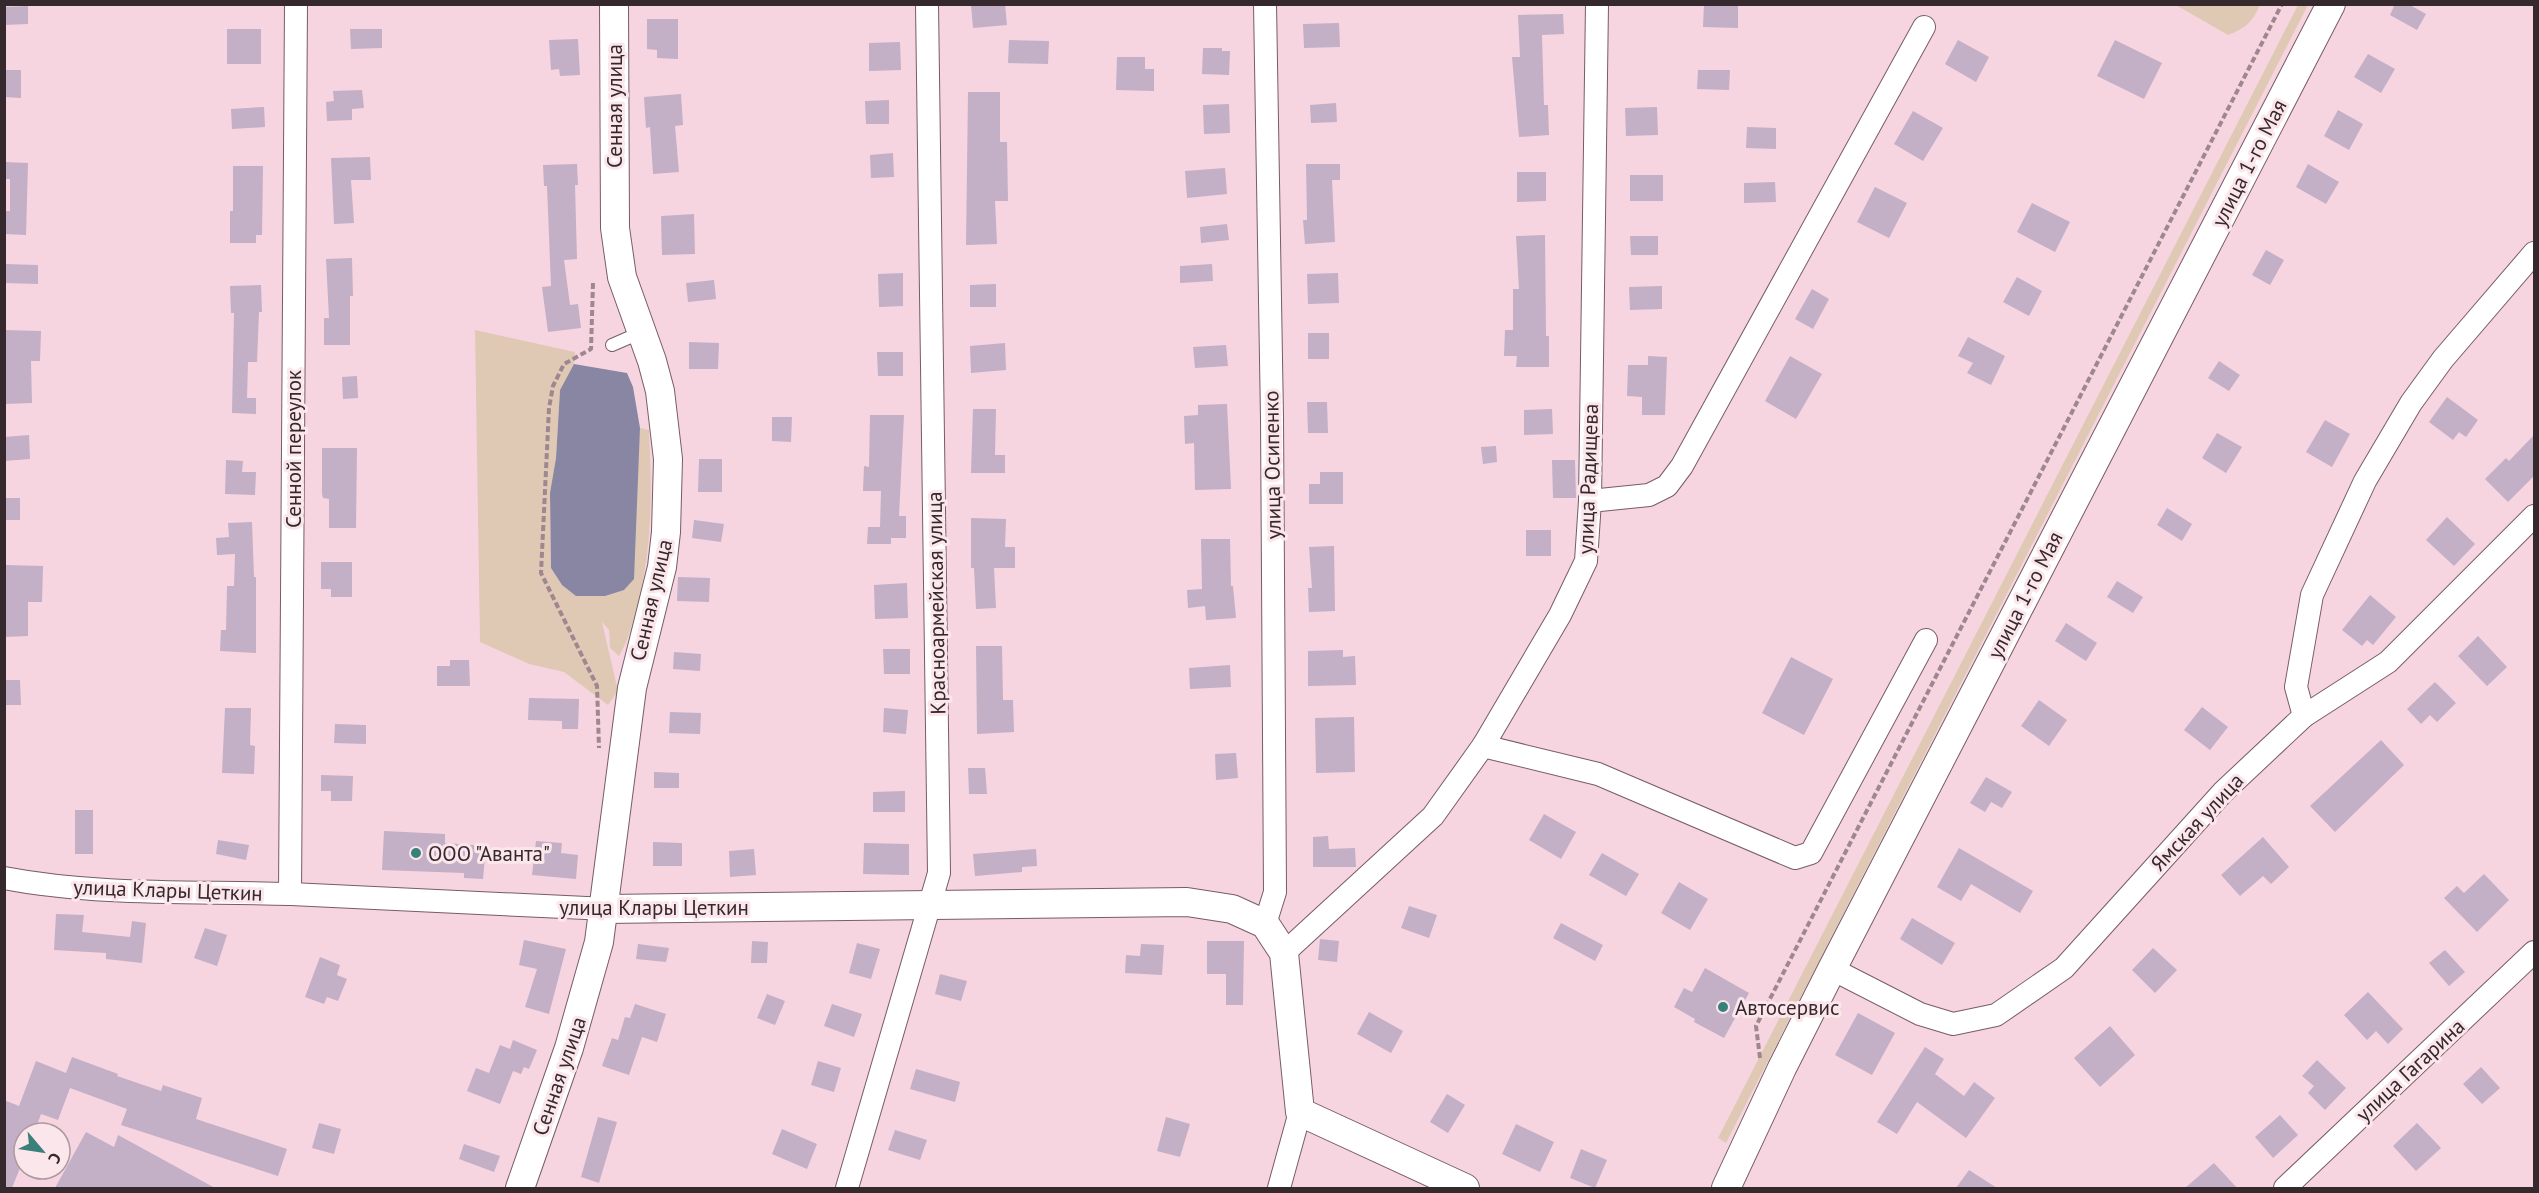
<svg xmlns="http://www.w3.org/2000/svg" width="2539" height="1193" viewBox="0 0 2539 1193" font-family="'PT Sans',sans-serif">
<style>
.green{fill:#dfc9b5}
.water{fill:#8886a2}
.building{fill:#c3afc6}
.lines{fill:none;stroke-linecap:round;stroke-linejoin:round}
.service-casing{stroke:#785c65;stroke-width:14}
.minor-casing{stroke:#785c65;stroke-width:24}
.tertiary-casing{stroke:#785c65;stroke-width:30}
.path{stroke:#9f878f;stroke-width:4;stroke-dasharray:6 3;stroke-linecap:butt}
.service{stroke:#fff;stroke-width:12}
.minor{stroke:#fff;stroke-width:22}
.tertiary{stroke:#fff;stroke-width:28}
.poi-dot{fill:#388079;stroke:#fbe6ec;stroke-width:2}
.labels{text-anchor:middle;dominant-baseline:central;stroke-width:6;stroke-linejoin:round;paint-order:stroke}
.street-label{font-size:21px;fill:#35292d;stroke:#fbe6ec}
.poi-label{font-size:21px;fill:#35292d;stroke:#fbe6ec;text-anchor:start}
</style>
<rect width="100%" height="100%" fill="#f6d5e0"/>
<g class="green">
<path d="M2176,5h84c-8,17 -14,23 -32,30z"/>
<polygon points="2298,5 2308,5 1726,1143 1718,1138"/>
<path d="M475,330l100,22 -1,12 -14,26 -4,68 -6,35 1,75 11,17 75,-120 3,-37 9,2c3,62 4,123 -14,183 -4,16 -8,30 -16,43l-9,-8 -1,-18 -7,-8 16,69 -10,14 -44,-33 -35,-8 -49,-22z"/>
</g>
<polygon class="water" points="574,364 627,373 633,387 640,428 634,579 624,590 605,596 576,596 562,585 551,568 550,493 556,458 560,390"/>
<g class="building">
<polygon points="1005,4 1007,25 973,28 971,5"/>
<polygon points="1704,4 1738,5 1738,28 1703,27"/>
<polygon points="2395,4 2408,4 2426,14 2417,30 2390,15"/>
<polygon points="28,6 28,24 4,25 4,7"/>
<polygon points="1563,14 1564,34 1542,35 1544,105 1548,105 1549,135 1519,137 1512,57 1520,57 1518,15"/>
<polygon points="647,19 678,19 678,59 657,58 657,50 647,49"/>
<polygon points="1339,23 1340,47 1304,48 1303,24"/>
<rect x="227" y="29" width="34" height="35"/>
<polygon points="350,29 382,29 382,48 351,49"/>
<polygon points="578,39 580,75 560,76 559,69 551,70 549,40"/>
<polygon points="1009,40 1049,41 1048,64 1008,63"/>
<polygon points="1958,40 1989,57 1976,82 1945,64"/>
<polygon points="2115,40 2162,63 2144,99 2097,76"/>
<polygon points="900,42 901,70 869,71 869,43"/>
<polygon points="1203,48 1222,48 1222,51 1230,51 1229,75 1202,74"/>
<polygon points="2368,54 2395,69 2381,93 2354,77"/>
<polygon points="1117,57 1145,57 1145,69 1154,69 1154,91 1116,90"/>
<polygon points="4,70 21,70 21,98 4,97"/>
<polygon points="1698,70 1730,70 1729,90 1697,89"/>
<polygon points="362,90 364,108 352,109 352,120 327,121 326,102 334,101 333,91"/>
<polygon points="968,92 1000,92 1000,142 1007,142 1008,201 995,201 997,244 966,245"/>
<polygon points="681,94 683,125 675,126 679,172 653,174 650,127 646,128 644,97"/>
<polygon points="889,100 889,124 866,124 865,101"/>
<polygon points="1336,103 1337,122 1311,123 1310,105"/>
<polygon points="1229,104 1230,133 1204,134 1203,105"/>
<polygon points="264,107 265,127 232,129 231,109"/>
<polygon points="1657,107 1658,135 1626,136 1625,108"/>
<polygon points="2338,110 2363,124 2349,150 2324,136"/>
<polygon points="1913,111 1943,128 1923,161 1894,144"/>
<polygon points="1747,127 1776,128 1776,149 1746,148"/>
<polygon points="893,153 894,177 871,178 870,155"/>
<polygon points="370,157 371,180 351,180 354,223 334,224 331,158"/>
<polygon points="4,162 28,163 26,235 4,234 4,211 10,211 10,179 4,179"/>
<polygon points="577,164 578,185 575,185 577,259 564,260 570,305 578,304 581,328 548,332 542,287 551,286 547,186 544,186 543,165"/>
<polygon points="1306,164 1340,164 1340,180 1332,180 1335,242 1305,244 1303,220 1307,220"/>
<polygon points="2308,164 2339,182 2326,204 2296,187"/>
<polygon points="233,166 263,166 262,235 256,235 256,243 230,243 230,211 233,211"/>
<polygon points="1225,168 1227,194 1187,198 1185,171"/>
<polygon points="1517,172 1546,172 1546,201 1517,202"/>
<rect x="1630" y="175" width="33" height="26"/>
<polygon points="1775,182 1776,202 1744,203 1744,183"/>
<polygon points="1875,187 1907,203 1889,238 1857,222"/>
<polygon points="2032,203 2070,222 2055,252 2017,232"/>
<polygon points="694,214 695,254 662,255 661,216"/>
<polygon points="1227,224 1229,240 1201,243 1200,227"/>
<polygon points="1545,235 1546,336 1549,336 1549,367 1516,367 1517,356 1504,356 1505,330 1513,330 1513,289 1519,289 1516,236"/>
<polygon points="1630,236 1658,236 1658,255 1631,255"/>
<polygon points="2266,250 2284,260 2270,285 2252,275"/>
<polygon points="352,258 353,296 350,296 350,345 324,345 324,318 329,318 326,259"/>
<polygon points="4,264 38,265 38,284 4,283"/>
<polygon points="1212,264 1213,281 1180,283 1180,266"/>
<polygon points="903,273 903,306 879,307 878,274"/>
<polygon points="1338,273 1339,303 1308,304 1307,274"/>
<polygon points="2017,277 2042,291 2029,316 2003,302"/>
<polygon points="714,280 716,299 688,302 686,283"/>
<polygon points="996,284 996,307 970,307 970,285"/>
<polygon points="261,285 262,312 259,312 257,362 248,362 247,398 256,398 256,414 232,413 234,313 231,313 230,286"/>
<polygon points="1662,286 1662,309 1630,310 1629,287"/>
<polygon points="1812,289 1829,299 1813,329 1795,319"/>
<polygon points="4,330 41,331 40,361 31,361 32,403 4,404"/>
<rect x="1308" y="333" width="21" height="26"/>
<polygon points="1968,337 2005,356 1991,385 1967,373 1973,363 1958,356"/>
<polygon points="689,342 719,343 718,369 689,369"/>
<polygon points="1005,343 1006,370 971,373 970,346"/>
<polygon points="1226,345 1228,366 1195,368 1193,347"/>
<polygon points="877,352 903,352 903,376 878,376"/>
<polygon points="1648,356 1667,357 1665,415 1642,415 1642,397 1627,396 1628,365 1648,365"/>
<polygon points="1790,356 1822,374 1796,419 1765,401"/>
<polygon points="2219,361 2240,375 2229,391 2208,378"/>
<polygon points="357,376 358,398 343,399 342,377"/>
<polygon points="2447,397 2478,420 2466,437 2459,432 2453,440 2429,422"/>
<polygon points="1307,402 1327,402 1328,433 1308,433"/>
<polygon points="1227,404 1231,489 1195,490 1194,443 1185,444 1184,416 1198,415 1198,405"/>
<polygon points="973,409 996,409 995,455 1005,455 1005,473 971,473"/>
<polygon points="1552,409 1553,434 1524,435 1524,410"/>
<polygon points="870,415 904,415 899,516 906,516 906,538 891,538 891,544 867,544 868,527 880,527 881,491 863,491 864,466 869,467"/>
<polygon points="772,417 792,417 791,442 772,441"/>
<polygon points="2325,420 2350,434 2332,467 2306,452"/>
<polygon points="2217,433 2242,447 2226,473 2202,458"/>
<polygon points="2535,434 2535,475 2508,502 2485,479 2506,458 2509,461"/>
<polygon points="29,435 30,459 4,461 4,437"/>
<polygon points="1496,446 1497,462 1483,464 1481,447"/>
<polygon points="322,448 357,448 356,528 329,528 329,499 323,498 322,494"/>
<polygon points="699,459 722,459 722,492 698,492"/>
<polygon points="226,460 243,461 242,472 256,472 255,495 225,494"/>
<polygon points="1552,460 1575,460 1576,498 1553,498"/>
<polygon points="1320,472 1343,472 1343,504 1309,504 1309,484 1320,484"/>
<rect x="4" y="498" width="16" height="22"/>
<polygon points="2167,508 2192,524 2182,541 2157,525"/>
<polygon points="2447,517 2475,544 2454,566 2426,540"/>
<polygon points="971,518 1006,519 1005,547 1015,547 1015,568 994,568 996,608 976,609 974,568 971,568"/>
<polygon points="694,520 724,524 721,542 692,538"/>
<polygon points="252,522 254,577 256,577 256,653 220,651 221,630 226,630 227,586 234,586 235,554 217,555 216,538 229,537 228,523"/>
<rect x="1526" y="530" width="25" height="26"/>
<polygon points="1201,539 1230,539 1231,586 1233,586 1236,618 1206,620 1205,606 1188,608 1187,590 1202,589"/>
<polygon points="1334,546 1335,611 1309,612 1308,588 1312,588 1309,547"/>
<polygon points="321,562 352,562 352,597 331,597 331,589 321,589"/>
<polygon points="5,565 43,566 42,602 28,602 28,636 4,637"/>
<polygon points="678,577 710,578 709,602 677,601"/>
<polygon points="2117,581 2143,597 2133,613 2107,597"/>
<polygon points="907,583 908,618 875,619 874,585"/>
<polygon points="2370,595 2396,617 2373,645 2367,640 2362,646 2342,630"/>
<polygon points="2066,623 2097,643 2086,661 2055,641"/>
<polygon points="2478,636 2507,667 2487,686 2458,656"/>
<polygon points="976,646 1002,646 1003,700 1013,700 1014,732 977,734"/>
<polygon points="883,649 910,649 910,674 884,674"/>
<polygon points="1343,650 1343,657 1355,656 1356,685 1308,686 1308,651"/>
<polygon points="674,652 701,654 700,671 673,669"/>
<polygon points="1791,657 1833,679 1804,735 1762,713"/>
<polygon points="450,660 469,660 470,686 437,686 437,666 450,666"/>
<polygon points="1230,665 1231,687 1190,689 1189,668"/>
<polygon points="4,680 20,680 21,705 4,705"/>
<polygon points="2435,682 2456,703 2437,722 2430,715 2421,724 2407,709"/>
<polygon points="529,698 579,699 578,729 562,729 562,721 528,720"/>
<polygon points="2039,700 2067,720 2049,746 2021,726"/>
<polygon points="2202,707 2228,727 2210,750 2184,730"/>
<polygon points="225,708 251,708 250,745 255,746 254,774 222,773"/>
<polygon points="884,708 908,710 906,734 883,732"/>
<polygon points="670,712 701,713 700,734 669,733"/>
<polygon points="1354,717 1355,772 1316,773 1315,718"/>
<polygon points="335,724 366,725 366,744 334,743"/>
<polygon points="2381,740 2404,765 2335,832 2310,806"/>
<polygon points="1236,753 1238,778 1216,780 1215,754"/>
<polygon points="968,768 985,768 987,794 969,794"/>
<polygon points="654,772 679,773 679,788 654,788"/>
<polygon points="321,775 353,776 352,801 331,801 331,791 321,791"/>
<polygon points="1986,777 2012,792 2002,808 1991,802 1985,812 1970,803"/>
<polygon points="905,791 905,812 873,812 873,792"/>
<rect x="75" y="810" width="18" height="44"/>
<polygon points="1544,814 1576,832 1561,859 1529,840"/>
<polygon points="384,831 445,834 445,843 486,846 483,879 464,878 464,873 382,870"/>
<polygon points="1328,836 1329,849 1355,848 1356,867 1313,867 1313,837"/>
<polygon points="2263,837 2289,867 2271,884 2263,876 2240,896 2221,875"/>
<polygon points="218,840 249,845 246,860 216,854"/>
<polygon points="536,841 562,843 561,853 578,855 576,879 532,875"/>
<polygon points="653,842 682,843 682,866 653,866"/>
<polygon points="864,843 909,844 909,875 863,874"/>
<polygon points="1959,848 2033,891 2020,913 1971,884 1961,901 1937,887"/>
<polygon points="754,849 756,875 730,877 729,851"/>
<polygon points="1036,849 1037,866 1022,867 1022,872 975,876 973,854"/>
<polygon points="1602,853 1639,874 1626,896 1589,875"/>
<polygon points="2484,874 2509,900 2477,932 2444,898 2457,886 2464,893"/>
<polygon points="1679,882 1708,899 1690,930 1661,913"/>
<polygon points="1409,906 1437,915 1429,938 1401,928"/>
<polygon points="56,914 84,915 82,932 130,937 132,921 146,923 142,963 106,959 106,953 54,950"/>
<polygon points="1912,918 1955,943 1942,965 1900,939"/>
<polygon points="1561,923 1603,945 1595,961 1553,938"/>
<polygon points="205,928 227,935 217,966 194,958"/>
<polygon points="1320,939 1339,941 1337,962 1318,960"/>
<polygon points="524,940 566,949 549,1014 525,1007 537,969 519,965"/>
<polygon points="752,941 768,942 767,963 751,963"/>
<polygon points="1207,941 1244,941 1243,1005 1226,1005 1226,974 1207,974"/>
<polygon points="857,943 880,949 871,979 849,973"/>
<polygon points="638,944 669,948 666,962 636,959"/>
<polygon points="1141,944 1164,945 1162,975 1125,973 1126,955 1140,956"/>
<polygon points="2153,948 2177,970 2155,993 2132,970"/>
<polygon points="2445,950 2465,972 2449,986 2429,963"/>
<polygon points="320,957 340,965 337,975 347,979 338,1001 327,997 324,1004 305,997"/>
<polygon points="1705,968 1749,993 1724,1038 1694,1022 1695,1019 1674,1007 1684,988 1692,992"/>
<polygon points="940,974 967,981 961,1001 935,994"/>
<polygon points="2368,992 2403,1029 2388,1044 2376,1031 2367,1040 2344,1015"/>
<polygon points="767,994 785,1001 775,1025 757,1018"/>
<polygon points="635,1004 666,1014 657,1042 642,1037 629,1075 602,1066 612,1038 618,1040 625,1017 630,1018"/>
<polygon points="832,1004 862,1014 854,1037 824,1026"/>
<polygon points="1369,1012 1403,1031 1391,1053 1357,1034"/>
<polygon points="1858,1013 1895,1033 1872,1075 1835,1055"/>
<polygon points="2110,1026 2135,1055 2100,1087 2074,1058"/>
<polygon points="513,1040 537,1050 529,1069 524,1067 521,1074 513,1071 500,1104 467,1091 476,1068 489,1073 500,1045 510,1049"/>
<polygon points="1925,1047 1944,1059 1935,1074 1964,1096 1974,1082 1995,1098 1966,1138 1917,1102 1897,1134 1877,1122"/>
<polygon points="72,1057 118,1074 117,1076 161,1091 163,1085 202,1098 196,1119 287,1149 278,1176 121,1125 127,1109 70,1088 58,1120 41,1114 34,1133 24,1133 24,1158 12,1188 4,1188 4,1100 19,1106 36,1061 66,1073"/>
<polygon points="2317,1060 2346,1088 2325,1110 2308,1093 2314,1086 2302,1076"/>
<polygon points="818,1061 841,1068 834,1092 811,1085"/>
<polygon points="2481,1067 2500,1088 2482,1104 2463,1084"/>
<polygon points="916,1069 960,1082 955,1102 910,1089"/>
<polygon points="1447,1094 1465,1105 1448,1133 1430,1122"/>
<polygon points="2280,1115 2298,1135 2273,1158 2255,1137"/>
<polygon points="598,1117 617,1122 599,1183 581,1177"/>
<polygon points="1166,1117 1190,1124 1180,1157 1157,1151"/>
<polygon points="319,1123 341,1129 334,1154 312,1148"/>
<polygon points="2417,1123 2441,1148 2416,1171 2393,1146"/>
<polygon points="1516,1124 1554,1142 1540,1172 1502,1154"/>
<polygon points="782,1129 817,1144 807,1169 772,1154"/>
<polygon points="895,1130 927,1140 920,1160 888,1150"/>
<polygon points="86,1132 114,1147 118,1135 215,1188 55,1188"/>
<polygon points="464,1144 500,1156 494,1172 459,1159"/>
<polygon points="1581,1149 1607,1160 1595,1188 1570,1178"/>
<polygon points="2214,1163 2237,1188 2185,1188"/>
<polygon points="1969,1170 1997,1188 1956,1188"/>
</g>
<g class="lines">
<g class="service-casing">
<polyline id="service" points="612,345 642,332"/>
</g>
<g class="minor-casing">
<g id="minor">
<polyline points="1265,4 1272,418 1275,892 1265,924"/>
<polyline points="1590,501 1649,495 1667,486 1682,466 1924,27"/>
<polyline points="2304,716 2296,687 2312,595 2365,481 2411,403 2443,359 2534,253"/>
<polyline points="1483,746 1598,774 1795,858 1811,853 1926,640"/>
<path d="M4,878c94,18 192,13 287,16 104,4 209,10 314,15"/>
<polyline points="290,894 296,4"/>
<polyline points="1284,953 1433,816 1483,746 1560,615 1586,561 1590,501 1597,4"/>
<polyline points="1832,969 1920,1014 1953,1024 1996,1015 2064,968 2223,792 2304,716 2388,662 2534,516"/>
<polyline points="847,1188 939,873 927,4"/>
<polyline points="1279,1188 1300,1112"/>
<polyline points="2285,1188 2534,952"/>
</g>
</g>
<g class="tertiary-casing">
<g id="tertiary">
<polyline points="605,909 1187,902 1232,909 1265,924 1284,953 1300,1112 1465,1188"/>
<polyline points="520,1188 569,1048 599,942 632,688 662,567 666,532 668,459 660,391 652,361 622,277 615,228 614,4"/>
<polyline points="1726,1188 1782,1068 1832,969 2331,4"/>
</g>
</g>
<g class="path">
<polyline points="593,283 591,349 564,364 553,386 549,408 541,573 597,686 599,748"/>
<polyline points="1760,1058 1756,1026 2282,4"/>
</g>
<use href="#service" class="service"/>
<use href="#minor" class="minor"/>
<use href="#tertiary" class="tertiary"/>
</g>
<g class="poi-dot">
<circle cx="416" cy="853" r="6"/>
<circle cx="1723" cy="1007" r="6"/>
</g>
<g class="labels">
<g class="street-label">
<text transform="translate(614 106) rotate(-90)">Сенная улица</text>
<text transform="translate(2249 163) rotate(-63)">улица 1-го Мая</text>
<text transform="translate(293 449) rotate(-90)">Сенной переулок</text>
<text transform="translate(1272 465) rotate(-91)">улица Осипенко</text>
<text transform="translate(1588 479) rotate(-88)">улица Радищева</text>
<text transform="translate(2025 595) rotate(-63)">улица 1-го Мая</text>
<text transform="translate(651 600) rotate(-77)">Сенная улица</text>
<text transform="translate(936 603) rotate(-91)">Красноармейская улица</text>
<text transform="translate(2197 822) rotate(-47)">Ямская улица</text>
<text transform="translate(168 890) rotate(2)">улица Клары Цеткин</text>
<text x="654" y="907">улица Клары Цеткин</text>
<text transform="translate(2410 1070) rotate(-43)">улица Гагарина</text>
<text transform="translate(559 1076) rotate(-71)">Сенная улица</text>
</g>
<g class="poi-label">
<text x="428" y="853">ООО "Аванта"</text>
<text x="1735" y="1007">Автосервис</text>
</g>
</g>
<rect width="2539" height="1193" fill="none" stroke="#35292d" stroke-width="12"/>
<g transform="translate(42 1151) rotate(119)"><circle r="28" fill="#fbe6ec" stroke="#ac9aa0" stroke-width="1.5"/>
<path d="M0-4.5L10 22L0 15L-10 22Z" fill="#388079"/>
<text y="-9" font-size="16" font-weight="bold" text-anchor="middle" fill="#35292d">С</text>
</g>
</svg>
